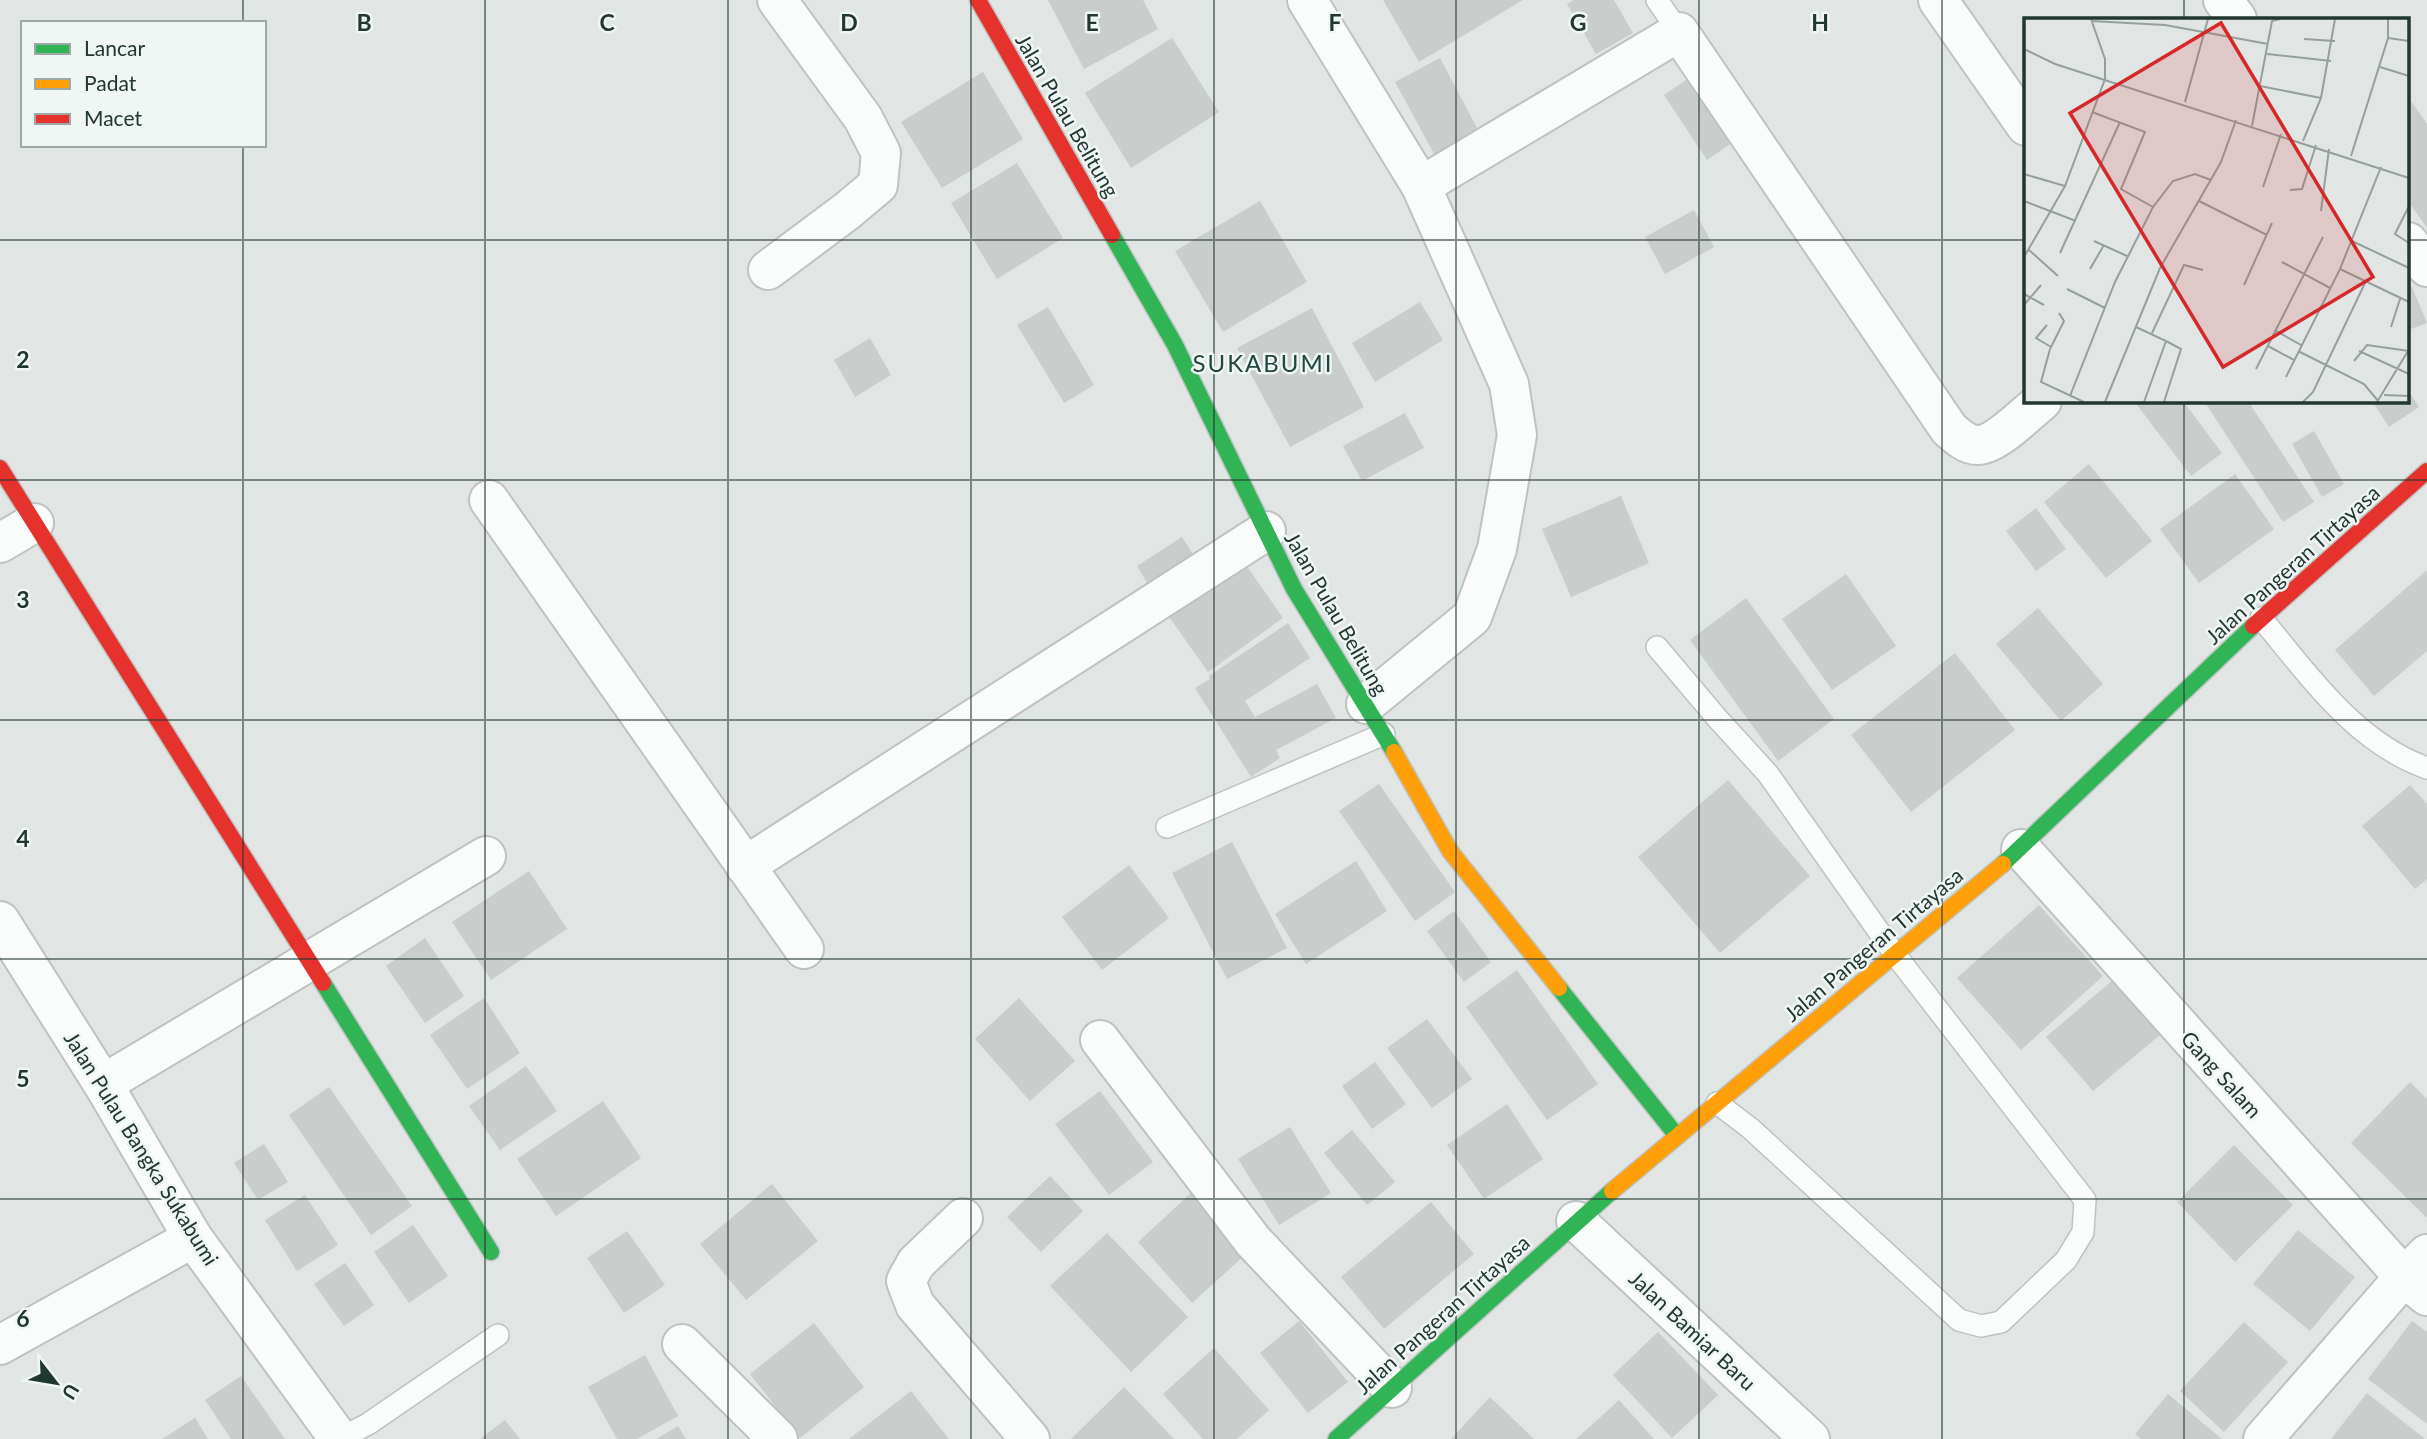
<svg xmlns="http://www.w3.org/2000/svg" width="2427" height="1439" viewBox="0 0 2427 1439" font-family="Lato,sans-serif">
<style>
.building{fill:#c9cdcc}
.lines{fill:none;stroke-linecap:round;stroke-linejoin:round}
.lane-casing{stroke:#bec3c1;stroke-width:24}
.street-casing{stroke:#bec3c1;stroke-width:42}
.fast-casing{stroke:#bec4c2;stroke-width:19}
.slow-casing{stroke:#bec4c2;stroke-width:19}
.jam-casing{stroke:#bec4c2;stroke-width:19}
.lane{stroke:#fafbfb;stroke-width:21}
.street{stroke:#fafbfb;stroke-width:38}
.fast{stroke:#30b455;stroke-width:16}
.slow{stroke:#ff9f0a;stroke-width:16}
.jam{stroke:#e5322d;stroke-width:16}
.grid{fill:none;stroke:#223632;stroke-width:2;stroke-opacity:0.55}
.labels{text-anchor:middle;dominant-baseline:central;stroke-width:5;stroke-linejoin:round;paint-order:stroke}
.street-label{font-size:21px;fill:#223632;stroke:#eff6f3}
.quarter-label{font-size:24px;letter-spacing:2px;fill:#21463f;stroke:#eff6f3}
.inset-road{fill:none;stroke:#95a09d;stroke-width:2}
.view{fill:#d62828;fill-opacity:0.15;stroke:#d62828;stroke-width:3.5}
.inset-edge{fill:none;stroke:#223632;stroke-width:3.5}
.grid-label{font-size:23px;text-anchor:middle;font-weight:bold;fill:#223632;stroke:#eff6f3;stroke-width:5;stroke-linejoin:round;paint-order:stroke}
</style>
<rect width="100%" height="100%" fill="#e1e6e4"/>
<g class="building">
<polygon points="1048,0 1143,0 1158,29 1084,69"/>
<polygon points="1383,0 1523,0 1419,62"/>
<polygon points="1574,0 1614,0 1633,33 1596,54 1567,4"/>
<polygon points="1172,38 1219,112 1131,168 1085,93"/>
<polygon points="1440,58 1483,139 1439,163 1395,82"/>
<polygon points="983,72 1023,139 942,188 901,122"/>
<polygon points="1696,73 1739,138 1707,160 1664,95"/>
<polygon points="2411,101 2427,124 2427,228 2408,201 2408,103"/>
<polygon points="1017,163 1063,238 997,279 951,203"/>
<polygon points="1260,201 1307,282 1223,332 1175,251"/>
<polygon points="1694,210 1714,247 1665,274 1645,237"/>
<polygon points="2412,287 2427,323 2408,330 2408,288"/>
<polygon points="1420,302 1443,340 1375,382 1352,343"/>
<polygon points="1048,307 1094,385 1064,403 1017,325"/>
<polygon points="1312,308 1364,407 1290,447 1237,348"/>
<polygon points="870,338 891,375 855,397 834,360"/>
<polygon points="2408,390 2419,407 2389,427 2372,401 2408,401"/>
<polygon points="2134,401 2183,401 2222,453 2191,476"/>
<polygon points="2204,401 2248,401 2314,502 2283,522"/>
<polygon points="1405,413 1424,448 1362,481 1343,446"/>
<polygon points="2314,431 2344,484 2322,497 2292,444"/>
<polygon points="2089,464 2152,541 2106,578 2044,502"/>
<polygon points="2235,474 2274,529 2199,583 2160,529"/>
<polygon points="1621,496 1649,563 1571,597 1542,529"/>
<polygon points="2036,508 2066,549 2036,571 2006,531"/>
<polygon points="1182,537 1202,569 1156,598 1137,566"/>
<polygon points="1242,559 1283,618 1208,672 1167,614"/>
<polygon points="2427,570 2427,651 2374,696 2335,650"/>
<polygon points="1846,574 1896,646 1832,690 1782,619"/>
<polygon points="1746,598 1834,719 1778,761 1690,640"/>
<polygon points="2038,608 2103,684 2061,721 1996,644"/>
<polygon points="1288,623 1310,658 1245,701 1255,717 1317,684 1336,718 1276,750 1280,758 1251,777 1195,688 1210,679 1209,676"/>
<polygon points="1955,653 2015,730 1911,812 1851,735"/>
<polygon points="1728,780 1810,876 1720,953 1638,857"/>
<polygon points="1379,784 1455,892 1415,921 1339,811"/>
<polygon points="2410,785 2427,804 2427,879 2415,889 2362,826"/>
<polygon points="1232,842 1287,948 1227,979 1172,873"/>
<polygon points="1356,861 1387,911 1306,964 1275,914"/>
<polygon points="1129,865 1169,918 1102,970 1062,917"/>
<polygon points="529,871 567,929 491,980 452,922"/>
<polygon points="2039,905 2103,976 2021,1050 1957,978"/>
<polygon points="1454,911 1491,962 1464,982 1427,931"/>
<polygon points="425,938 464,996 425,1023 386,966"/>
<polygon points="1517,970 1598,1084 1547,1120 1466,1007"/>
<polygon points="2114,979 2161,1034 2093,1091 2046,1037"/>
<polygon points="484,998 520,1053 467,1089 430,1035"/>
<polygon points="1019,998 1075,1061 1030,1101 975,1039"/>
<polygon points="1427,1019 1472,1079 1432,1108 1387,1048"/>
<polygon points="1375,1062 1406,1104 1372,1129 1342,1086"/>
<polygon points="526,1066 557,1111 500,1150 469,1106"/>
<polygon points="2410,1082 2427,1099 2427,1218 2351,1143"/>
<polygon points="329,1087 412,1206 371,1235 289,1115"/>
<polygon points="1100,1091 1153,1162 1109,1195 1055,1124"/>
<polygon points="603,1101 641,1158 556,1216 517,1159"/>
<polygon points="1507,1104 1543,1159 1484,1199 1447,1145"/>
<polygon points="1290,1127 1331,1193 1279,1225 1238,1159"/>
<polygon points="1352,1130 1395,1182 1367,1205 1324,1153"/>
<polygon points="264,1144 288,1182 258,1200 234,1163"/>
<polygon points="2234,1145 2293,1205 2235,1262 2177,1202"/>
<polygon points="1050,1176 1083,1211 1041,1252 1007,1217"/>
<polygon points="772,1184 818,1241 746,1300 700,1244"/>
<polygon points="1191,1193 1246,1254 1192,1303 1138,1242"/>
<polygon points="305,1195 338,1245 297,1271 265,1220"/>
<polygon points="1431,1202 1474,1254 1384,1329 1341,1277"/>
<polygon points="413,1225 448,1276 409,1303 374,1252"/>
<polygon points="2298,1230 2355,1277 2310,1331 2253,1284"/>
<polygon points="627,1231 665,1285 624,1313 587,1258"/>
<polygon points="1107,1233 1188,1317 1131,1372 1050,1286"/>
<polygon points="345,1263 374,1305 344,1326 314,1284"/>
<polygon points="1299,1321 1348,1382 1308,1413 1260,1353"/>
<polygon points="2412,1321 2427,1332 2427,1424 2368,1379"/>
<polygon points="2244,1322 2288,1362 2224,1432 2180,1391"/>
<polygon points="814,1323 864,1387 800,1438 750,1374"/>
<polygon points="1658,1332 1718,1395 1672,1438 1613,1375"/>
<polygon points="1214,1348 1269,1410 1237,1439 1203,1439 1163,1394"/>
<polygon points="645,1355 678,1416 637,1439 617,1439 588,1387"/>
<polygon points="241,1376 285,1439 231,1439 205,1400"/>
<polygon points="1124,1387 1174,1439 1071,1439"/>
<polygon points="911,1391 949,1439 849,1439"/>
<polygon points="2367,1393 2425,1439 2331,1439"/>
<polygon points="2168,1394 2222,1439 2141,1439 2135,1434"/>
<polygon points="1490,1397 1534,1439 1451,1439"/>
<polygon points="1619,1400 1654,1439 1576,1439 1604,1414"/>
<polygon points="195,1418 208,1439 162,1439"/>
<polygon points="505,1420 520,1439 480,1439"/>
<polygon points="678,1426 686,1439 656,1439"/>
</g>
<g class="lines">
<g class="lane-casing">
<g id="lane">
<polyline points="1657,0 1679,32"/>
<path d="M2261,618c48,57 93,124 166,150"/>
<polyline points="1657,647 1717,718 1768,774 1894,953 2085,1200 2083,1232 2066,1260 2001,1322 1981,1326 1959,1320 1750,1128 1717,1103"/>
<polyline points="1167,827 1384,734"/>
<polyline points="339,1439 368,1424 498,1335"/>
</g>
</g>
<g class="street-casing">
<g id="street">
<polyline points="1307,0 1421,186 1509,384 1517,435 1497,549 1472,617 1366,704"/>
<polyline points="1938,0 2026,126"/>
<polyline points="2223,0 2237,19"/>
<path d="M1421,186l258,-154 270,397c8,7 17,16 29,16 18,0 50,-33 64,-44"/>
<polyline points="2408,242 2427,267"/>
<polyline points="768,270 847,211 878,185 881,153 863,118 777,0"/>
<polyline points="489,500 804,949"/>
<polyline points="0,543 34,523"/>
<polyline points="2021,849 2404,1277 2427,1296"/>
<polyline points="745,866 1266,531"/>
<polyline points="0,921 103,1084 193,1238 339,1439"/>
<polyline points="1100,1040 1253,1241 1392,1388"/>
<polyline points="103,1084 486,856"/>
<polyline points="963,1218 916,1263 906,1281 915,1305 1030,1439"/>
<polyline points="1576,1221 1810,1439"/>
<polyline points="682,1344 778,1439"/>
<polyline points="0,1345 193,1238"/>
<polyline points="2263,1439 2404,1277 2427,1254"/>
</g>
</g>
<g class="fast-casing">
<g id="fast">
<polyline points="1112,235 1175,345 1294,589 1394,752"/>
<polyline points="2003,864 2253,626"/>
<polyline points="323,983 491,1252"/>
<polyline points="1559,988 1677,1136"/>
<polyline points="1336,1439 1612,1191"/>
</g>
</g>
<g class="slow-casing">
<g id="slow">
<polyline points="1394,752 1450,851 1559,988"/>
<polyline points="1612,1191 2003,864"/>
</g>
</g>
<g class="jam-casing">
<g id="jam">
<polyline points="978,0 1112,235"/>
<polyline points="0,468 323,983"/>
<polyline points="2253,626 2427,471"/>
</g>
</g>
<use href="#lane" class="lane"/>
<use href="#street" class="street"/>
<use href="#fast" class="fast"/>
<use href="#slow" class="slow"/>
<use href="#jam" class="jam"/>
</g>
<path class="grid" d="M243,0v23M485,0v1439M728,0v1439M971,0v1439M1214,0v1439M1456,0v1439M1699,0v1439M1942,0v1439M2184,0v19M243,145v1294M0,240h2026M2408,240h19M2184,401v1038M0,480h2427M0,720h2427M0,959h2427M0,1199h2427"/>
<g class="labels">
<g class="street-label">
<text transform="translate(1068 115) rotate(60)">Jalan Pulau Belitung</text>
<text transform="translate(2292 564) rotate(-42)">Jalan Pangeran Tirtayasa</text>
<text transform="translate(1337 613) rotate(60)">Jalan Pulau Belitung</text>
<text transform="translate(1873 944) rotate(-40)">Jalan Pangeran Tirtayasa</text>
<text transform="translate(2222 1074) rotate(48)">Gang Salam</text>
<text transform="translate(142 1148) rotate(58)">Jalan Pulau Bangka Sukabumi</text>
<text transform="translate(1442 1314) rotate(-42)">Jalan Pangeran Tirtayasa</text>
<text transform="translate(1693 1330) rotate(43)">Jalan Bamiar Baru</text>
</g>
<g class="quarter-label">
<text x="1263" y="362">SUKABUMI</text>
</g>
</g>
<g transform="translate(2024 18)">
<rect width="385" height="385" fill="#e1e6e4"/>
<path class="inset-road" d="M67,3l74,4 103,19M364,20l21,3M280,21l31,2M0,31l31,15 354,114M243,36l64,7M356,49l29,9M236,68l61,12M161,84l23,-83M68,94l53,20 -24,57 32,18M228,108l20,-105 8,-2M279,123l18,-43 14,-79M327,138l37,-118v-19M0,156l41,12M239,169l18,-53M266,172l12,-1 14,-44M0,183l52,20M175,183l68,34M385,188l-14,28 14,9M297,193l8,-62M70,223l33,15M328,223l57,27M5,232l29,26M36,235l60,-131M0,239l41,-71 40,-107v-20l-14,-40M258,244l48,26M66,251l14,-24M316,251l69,33M220,267l28,-62M43,271l38,19M0,276l20,11M0,287l17,-20M35,295l5,8 -14,28 -9,33 43,20M23,307l-11,13 15,9M112,309l30,14 -22,61M367,309l9,-28M252,313l25,14M128,315l32,-68 19,5M244,328l26,14M274,333l66,33 15,18M335,333l50,23M330,343l13,-16 42,6M232,351l67,-132M262,359l54,-108 41,-102M360,377l25,1M46,378l45,-114 38,-75 20,-26 22,-7 16,6M81,384l55,-134 61,-106 15,-42M140,384l17,-53 -15,-8M279,384l10,-10 52,-109M353,384l31,-51"/>
<path class="view" d="M197,5l152,254 -150,90 -153,-254z"/>
<rect width="385" height="385" class="inset-edge"/>
</g>
<g class="grid-label">
<text x="364" y="31">B</text>
<text x="607" y="31">C</text>
<text x="849" y="31">D</text>
<text x="1092" y="31">E</text>
<text x="1335" y="31">F</text>
<text x="1578" y="31">G</text>
<text x="1820" y="31">H</text>
<text x="23" y="368">2</text>
<text x="23" y="608">3</text>
<text x="23" y="847">4</text>
<text x="23" y="1087">5</text>
<text x="23" y="1327">6</text>
</g>
<rect x="21" y="21" width="245" height="126" fill="#eff6f3" stroke="#9da9a6" stroke-width="2"/>
<rect x="35" y="44" width="35" height="10" fill="#30b455" stroke="#9da9a6" stroke-width="2"/>
<text x="84" y="56" font-size="21" fill="#223632">Lancar</text>
<rect x="35" y="79" width="35" height="10" fill="#ff9f0a" stroke="#9da9a6" stroke-width="2"/>
<text x="84" y="91" font-size="21" fill="#223632">Padat</text>
<rect x="35" y="114" width="35" height="10" fill="#e5322d" stroke="#9da9a6" stroke-width="2"/>
<text x="84" y="126" font-size="21" fill="#223632">Macet</text>
<g transform="translate(56 1383) rotate(121)" stroke="#eff6f3" stroke-width="5" paint-order="stroke">
<path d="M0-5L12 26L0 18L-12 26Z" fill="#223632"/>
<text y="-10" font-size="19" font-weight="bold" text-anchor="middle" fill="#223632">U</text>
</g>
</svg>
